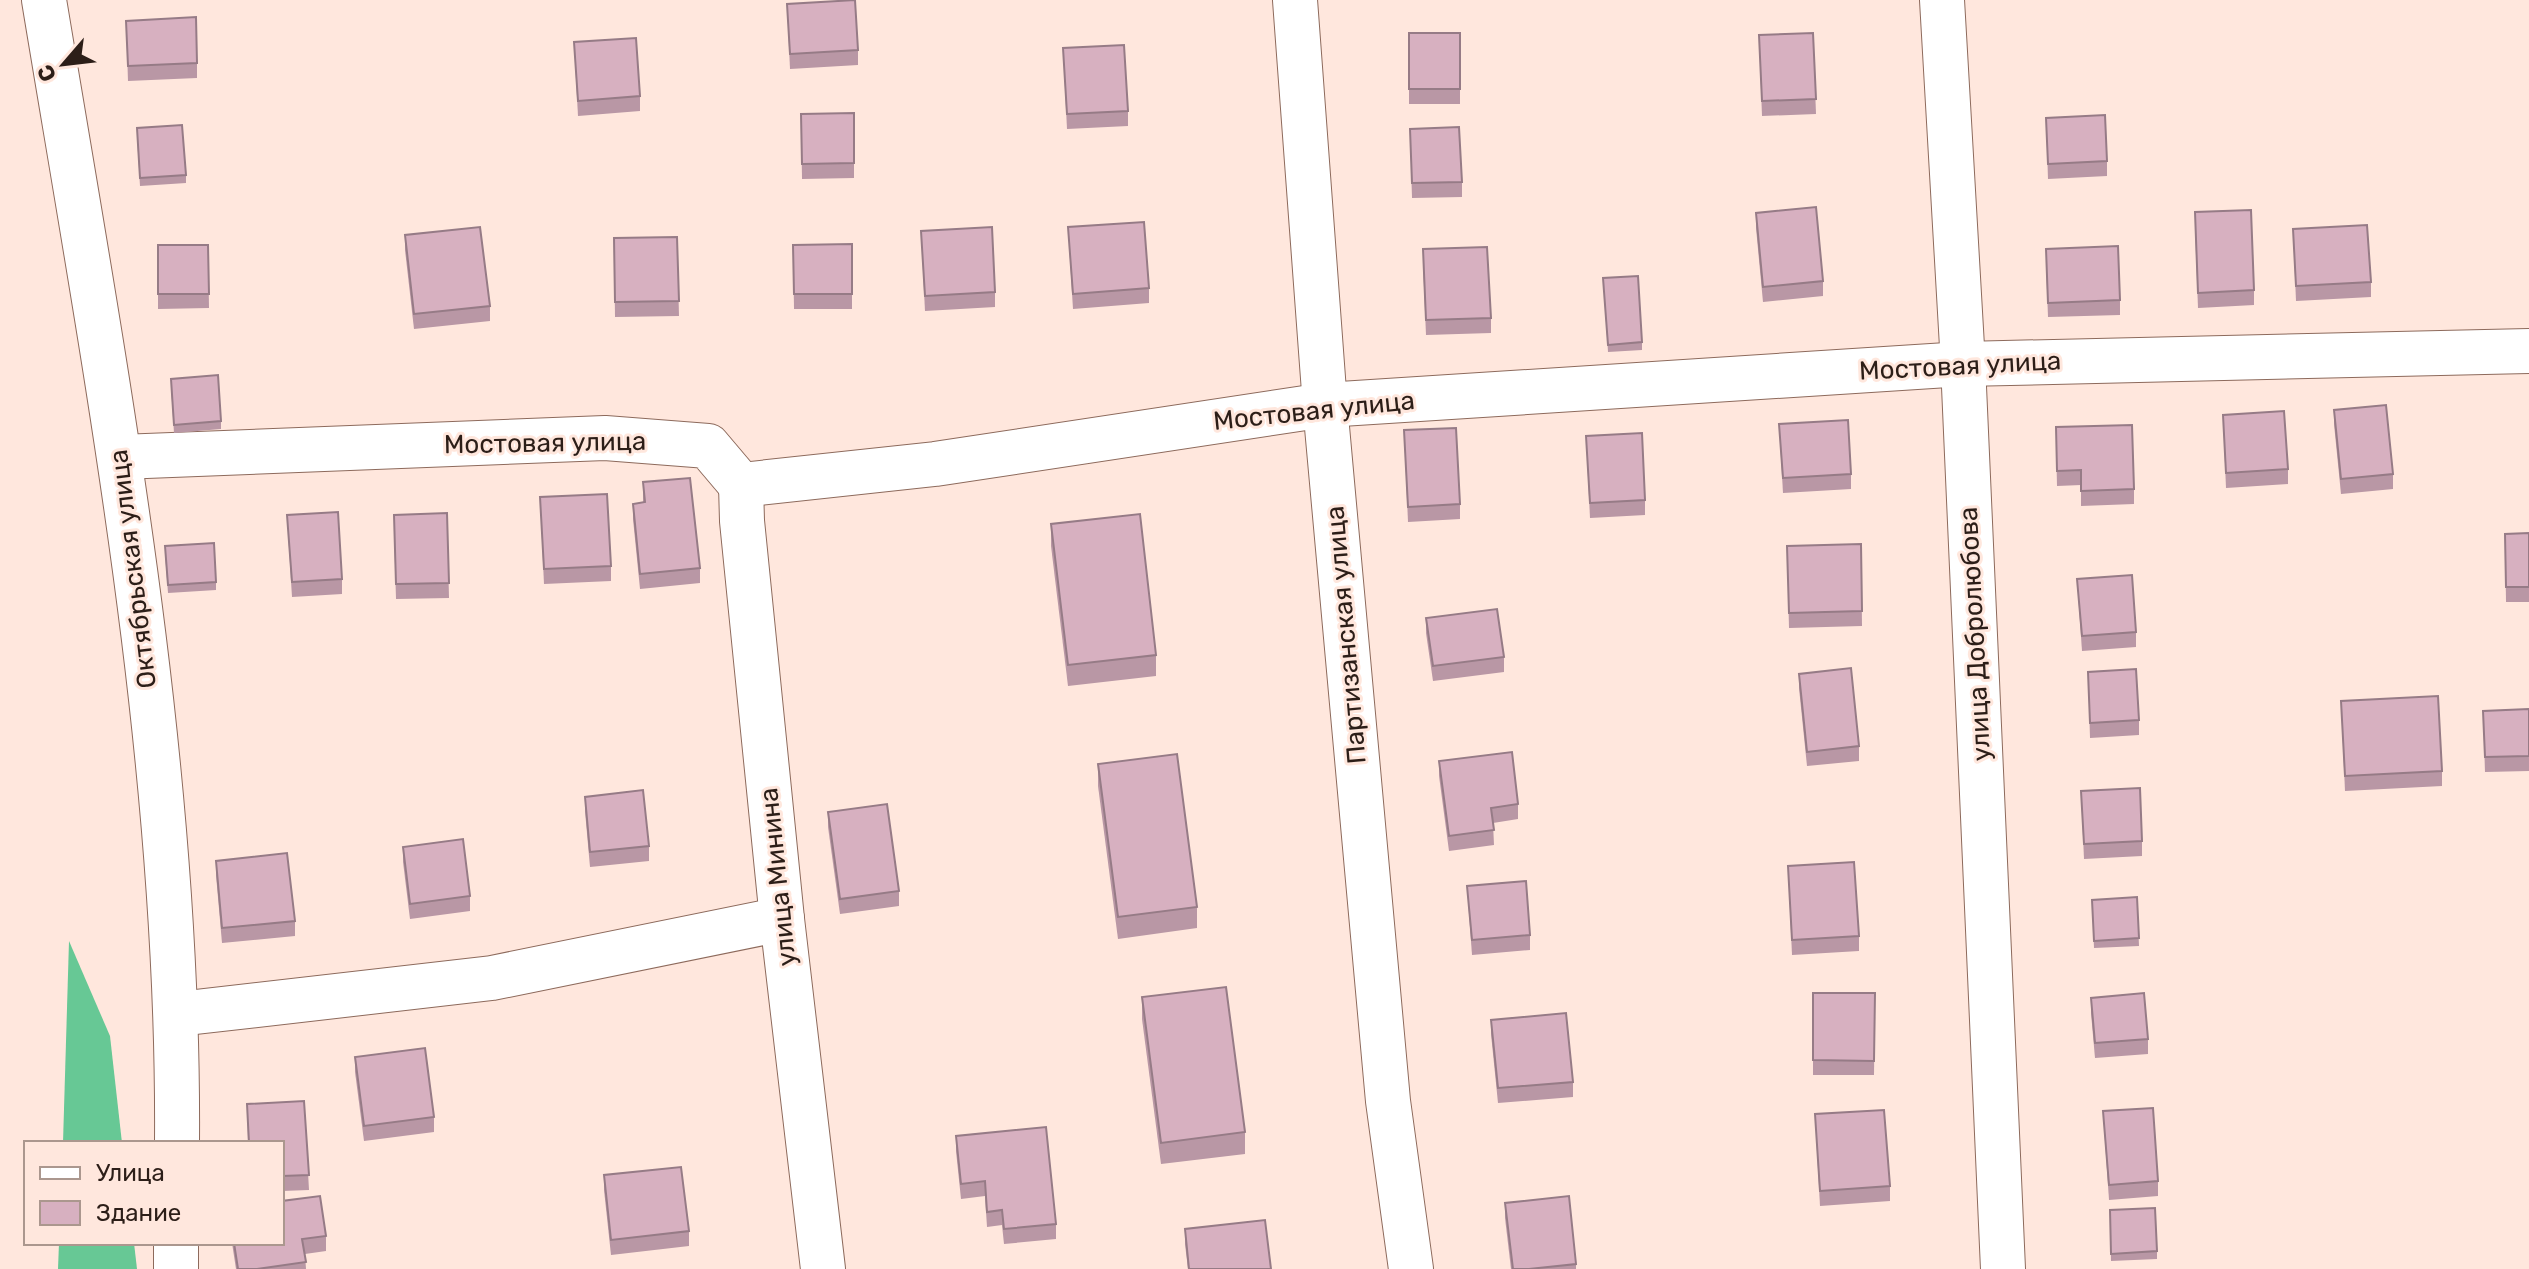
<svg xmlns="http://www.w3.org/2000/svg" width="2529" height="1269" viewBox="0 0 2529 1269" font-family="Rubik,sans-serif">
<style>
.forest{fill:#67c895}
.lines{fill:none;stroke-linecap:round;stroke-linejoin:round}
.minor-casing{stroke:#8d6a5c;stroke-width:46}
.minor{stroke:#fff;stroke-width:44}
.wall{fill:#b997a5}
.building{fill:#d7b0c0;stroke:#967b86;stroke-width:2}
.labels{text-anchor:middle;dominant-baseline:central;stroke-width:6;stroke-linejoin:round;paint-order:stroke}
.street-label{font-size:26px;fill:#2c1e18;stroke:#ffe7dd}
</style>
<rect width="100%" height="100%" fill="#ffe7dd"/>
<g class="forest">
<polygon points="69,941 110,1036 122,1143 63,1143"/>
<polygon points="59,1243 134,1243 137,1269 58,1269"/>
</g>
<g class="lines">
<g class="minor-casing">
<g id="minor">
<path d="M44,0c62,375 136,762 133,1143"/>
<polyline points="1295,0 1325,405 1388,1101 1411,1269"/>
<polyline points="1942,0 1963,364 2003,1269"/>
<polyline points="120,457 605,438 708,446 741,485"/>
<polyline points="741,485 935,464 1325,405 1963,364 2529,351"/>
<polyline points="741,485 742,521 782,919 823,1269"/>
<polyline points="178,1014 492,978 782,919"/>
<polyline points="176,1269 176,1243"/>
</g>
</g>
<use href="#minor" class="minor"/>
</g>
<g class="wall">
<polygon points="787,4 858,50 858,65 790,69"/>
<polygon points="126,21 197,63 197,78 128,81"/>
<rect x="1409" y="33" width="51" height="71"/>
<polygon points="1813,33 1816,114 1762,116 1759,35"/>
<polygon points="574,42 640,96 640,111 578,116"/>
<polygon points="1063,48 1128,111 1128,126 1067,129"/>
<polygon points="854,113 854,178 802,179 801,114"/>
<polygon points="2046,118 2107,161 2107,176 2048,179"/>
<polygon points="1410,129 1462,182 1462,197 1412,198"/>
<polygon points="137,136 186,175 186,183 140,186"/>
<polygon points="1756,213 1823,281 1823,296 1763,302 1756,228"/>
<polygon points="1068,227 1149,288 1149,303 1073,309"/>
<polygon points="2195,227 2254,290 2254,305 2198,308"/>
<polygon points="2293,229 2371,282 2371,297 2296,301"/>
<polygon points="921,231 995,292 995,307 925,311"/>
<polygon points="405,235 490,306 490,321 414,329 405,250"/>
<polygon points="677,237 679,316 615,317 614,238"/>
<polygon points="852,244 852,309 794,309 793,245"/>
<polygon points="158,245 208,245 209,308 158,309"/>
<polygon points="1423,264 1491,318 1491,333 1426,335"/>
<polygon points="2046,264 2120,300 2120,315 2048,317"/>
<polygon points="1603,278 1642,342 1642,350 1608,352"/>
<polygon points="171,387 221,421 221,429 174,433"/>
<polygon points="2334,410 2393,474 2393,489 2341,494 2334,424"/>
<polygon points="2223,415 2288,469 2288,484 2226,488"/>
<polygon points="1779,424 1851,474 1851,489 1783,493"/>
<polygon points="1404,430 1460,504 1460,519 1408,522"/>
<polygon points="1586,436 1645,500 1645,515 1590,518"/>
<polygon points="2056,442 2134,489 2134,504 2081,506 2081,485 2057,486"/>
<polygon points="643,482 700,568 700,583 640,589 633,519 633,504 643,503"/>
<polygon points="540,497 611,566 611,581 544,584"/>
<polygon points="447,513 449,598 396,599 394,530"/>
<polygon points="287,515 342,579 342,594 292,597"/>
<polygon points="1051,524 1156,655 1156,676 1068,686 1051,546"/>
<polygon points="2529,533 2529,602 2506,602 2505,534"/>
<polygon points="1861,544 1862,626 1789,628 1787,546"/>
<polygon points="165,554 216,582 216,590 168,593"/>
<polygon points="2077,579 2136,632 2136,647 2082,651"/>
<polygon points="1426,618 1504,657 1504,672 1433,681 1426,633"/>
<polygon points="2088,672 2139,720 2139,735 2090,738"/>
<polygon points="1799,674 1859,746 1859,761 1807,766 1799,688"/>
<polygon points="2341,701 2442,771 2442,786 2345,791"/>
<polygon points="2529,709 2529,771 2485,772 2483,711"/>
<polygon points="1439,761 1518,804 1518,819 1493,823 1494,845 1449,851 1439,776"/>
<polygon points="1098,764 1197,907 1197,928 1118,939 1098,786"/>
<polygon points="2081,791 2142,841 2142,856 2084,859"/>
<polygon points="585,797 649,846 649,861 590,867 585,811"/>
<polygon points="828,812 899,891 899,906 840,914 828,827"/>
<polygon points="403,847 470,896 470,911 410,919 403,862"/>
<polygon points="216,861 295,921 295,936 222,943 216,875"/>
<polygon points="1788,866 1859,936 1859,951 1792,955"/>
<polygon points="1467,886 1530,935 1530,950 1472,955"/>
<polygon points="2137,897 2139,946 2094,948 2092,900"/>
<polygon points="1813,993 1875,993 1874,1075 1813,1075"/>
<polygon points="1142,997 1245,1132 1245,1154 1161,1164 1142,1019"/>
<polygon points="2091,998 2148,1039 2148,1054 2095,1058 2091,1013"/>
<polygon points="1491,1020 1573,1082 1573,1097 1498,1103 1491,1034"/>
<polygon points="355,1057 434,1117 434,1132 364,1141 355,1072"/>
<polygon points="304,1101 309,1190 282,1191 282,1143 248,1143 247,1104"/>
<polygon points="2103,1111 2158,1181 2158,1196 2109,1200"/>
<polygon points="1815,1114 1890,1186 1890,1201 1820,1206"/>
<polygon points="956,1136 1056,1224 1056,1239 1004,1244 1002,1225 987,1227 985,1196 961,1199 956,1151"/>
<polygon points="604,1175 689,1231 689,1246 611,1255 604,1190"/>
<polygon points="282,1201 326,1236 326,1251 305,1254 306,1269 236,1269 232,1243 282,1243"/>
<polygon points="1505,1203 1576,1264 1576,1269 1511,1269 1505,1218"/>
<polygon points="2110,1210 2157,1251 2157,1259 2111,1261"/>
<polygon points="1185,1229 1271,1269 1188,1269 1185,1244"/>
</g>
<g class="building">
<polygon points="855,0 858,50 790,54 787,4"/>
<polygon points="196,17 197,63 128,66 126,21"/>
<rect x="1409" y="33" width="51" height="56"/>
<polygon points="1813,33 1816,99 1762,101 1759,35"/>
<polygon points="636,38 640,96 578,101 574,42"/>
<polygon points="1124,45 1128,111 1067,114 1063,48"/>
<polygon points="854,113 854,163 802,164 801,114"/>
<polygon points="2105,115 2107,161 2048,164 2046,118"/>
<polygon points="182,125 186,175 140,178 137,128"/>
<polygon points="1459,127 1462,182 1412,183 1410,129"/>
<polygon points="1816,207 1823,281 1763,287 1756,213"/>
<polygon points="2251,210 2254,290 2198,293 2195,212"/>
<polygon points="1144,222 1149,288 1073,294 1068,227"/>
<polygon points="2367,225 2371,282 2296,286 2293,229"/>
<polygon points="480,227 490,306 414,314 405,235"/>
<polygon points="992,227 995,292 925,296 921,231"/>
<polygon points="677,237 679,301 615,302 614,238"/>
<polygon points="852,244 852,294 794,294 793,245"/>
<polygon points="158,245 208,245 209,294 158,294"/>
<polygon points="2118,246 2120,300 2048,303 2046,249"/>
<polygon points="1487,247 1491,318 1426,320 1423,249"/>
<polygon points="1638,276 1642,342 1608,345 1603,278"/>
<polygon points="218,375 221,421 174,425 171,379"/>
<polygon points="2386,405 2393,474 2341,479 2334,410"/>
<polygon points="2284,411 2288,469 2226,473 2223,415"/>
<polygon points="1848,420 1851,474 1783,478 1779,424"/>
<polygon points="2132,425 2134,489 2081,491 2081,470 2057,471 2056,427"/>
<polygon points="1456,428 1460,504 1408,507 1404,430"/>
<polygon points="1642,433 1645,500 1590,503 1586,436"/>
<polygon points="690,478 700,568 640,574 633,504 645,502 643,482"/>
<polygon points="607,494 611,566 544,569 540,497"/>
<polygon points="338,512 342,579 292,582 287,515"/>
<polygon points="447,513 449,583 396,584 394,515"/>
<polygon points="1140,514 1156,655 1068,665 1051,524"/>
<polygon points="2529,533 2529,587 2506,587 2505,534"/>
<polygon points="214,543 216,582 168,585 165,546"/>
<polygon points="1861,544 1862,611 1789,613 1787,546"/>
<polygon points="2132,575 2136,632 2082,636 2077,579"/>
<polygon points="1497,609 1504,657 1433,666 1426,618"/>
<polygon points="1851,668 1859,746 1807,752 1799,674"/>
<polygon points="2136,669 2139,720 2090,723 2088,672"/>
<polygon points="2438,696 2442,771 2345,776 2341,701"/>
<polygon points="2529,709 2529,756 2485,757 2483,711"/>
<polygon points="1512,752 1518,804 1491,808 1494,830 1449,836 1439,761"/>
<polygon points="1177,754 1197,907 1118,917 1098,764"/>
<polygon points="2140,788 2142,841 2084,844 2081,791"/>
<polygon points="643,790 649,846 590,852 585,797"/>
<polygon points="887,804 899,891 840,899 828,812"/>
<polygon points="463,839 470,896 410,904 403,847"/>
<polygon points="287,853 295,921 222,928 216,861"/>
<polygon points="1854,862 1859,936 1792,940 1788,866"/>
<polygon points="1526,881 1530,935 1472,940 1467,886"/>
<polygon points="2137,897 2139,938 2094,941 2092,900"/>
<polygon points="1226,987 1245,1132 1161,1143 1142,997"/>
<polygon points="1813,993 1875,993 1874,1061 1813,1060"/>
<polygon points="2144,993 2148,1039 2095,1043 2091,998"/>
<polygon points="1566,1013 1573,1082 1498,1088 1491,1020"/>
<polygon points="425,1048 434,1117 364,1126 355,1057"/>
<polygon points="304,1101 309,1175 282,1176 282,1143 249,1143 247,1104"/>
<polygon points="2153,1108 2158,1181 2109,1185 2103,1111"/>
<polygon points="1884,1110 1890,1186 1820,1191 1815,1114"/>
<polygon points="1046,1127 1056,1224 1004,1229 1002,1210 987,1212 985,1181 961,1184 956,1136"/>
<polygon points="681,1167 689,1231 611,1240 604,1175"/>
<polygon points="320,1196 326,1236 302,1239 306,1262 257,1269 238,1269 234,1243 282,1243 282,1201"/>
<polygon points="1569,1196 1576,1264 1529,1269 1513,1269 1505,1203"/>
<polygon points="2155,1208 2157,1251 2111,1254 2110,1210"/>
<polygon points="1265,1220 1271,1269 1189,1269 1185,1229"/>
</g>
<g class="labels">
<g class="street-label">
<text transform="translate(1960 366) rotate(-3)">Мостовая улица</text>
<text transform="translate(1314 411) rotate(-6)">Мостовая улица</text>
<text transform="translate(545 443) rotate(-1)">Мостовая улица</text>
<text transform="translate(133 569) rotate(-97)">Октябрьская улица</text>
<text transform="translate(1975 634) rotate(-93)">улица Добролюбова</text>
<text transform="translate(1346 635) rotate(-95)">Партизанская улица</text>
<text transform="translate(778 877) rotate(-96)">улица Минина</text>
</g>
</g>
<rect x="24" y="1141" width="260" height="104" fill="#ffe7dd" stroke="#ab978e" stroke-width="2"/>
<rect x="40" y="1167" width="40" height="12" fill="#ffffff" stroke="#ab978e" stroke-width="2"/>
<text x="96" y="1181" font-size="24" fill="#2c1e18">Улица</text>
<rect x="40" y="1201" width="40" height="24" fill="#d7b0c0" stroke="#ab978e" stroke-width="2"/>
<text x="96" y="1221" font-size="24" fill="#2c1e18">Здание</text>
<g transform="translate(64 64) rotate(242)" stroke="#ffe7dd" stroke-width="6" paint-order="stroke">
<path d="M0-6L14 30L0 20L-14 30Z" fill="#2c1e18"/>
<text y="-12" font-size="22" font-weight="bold" text-anchor="middle" fill="#2c1e18">С</text>
</g>
</svg>
